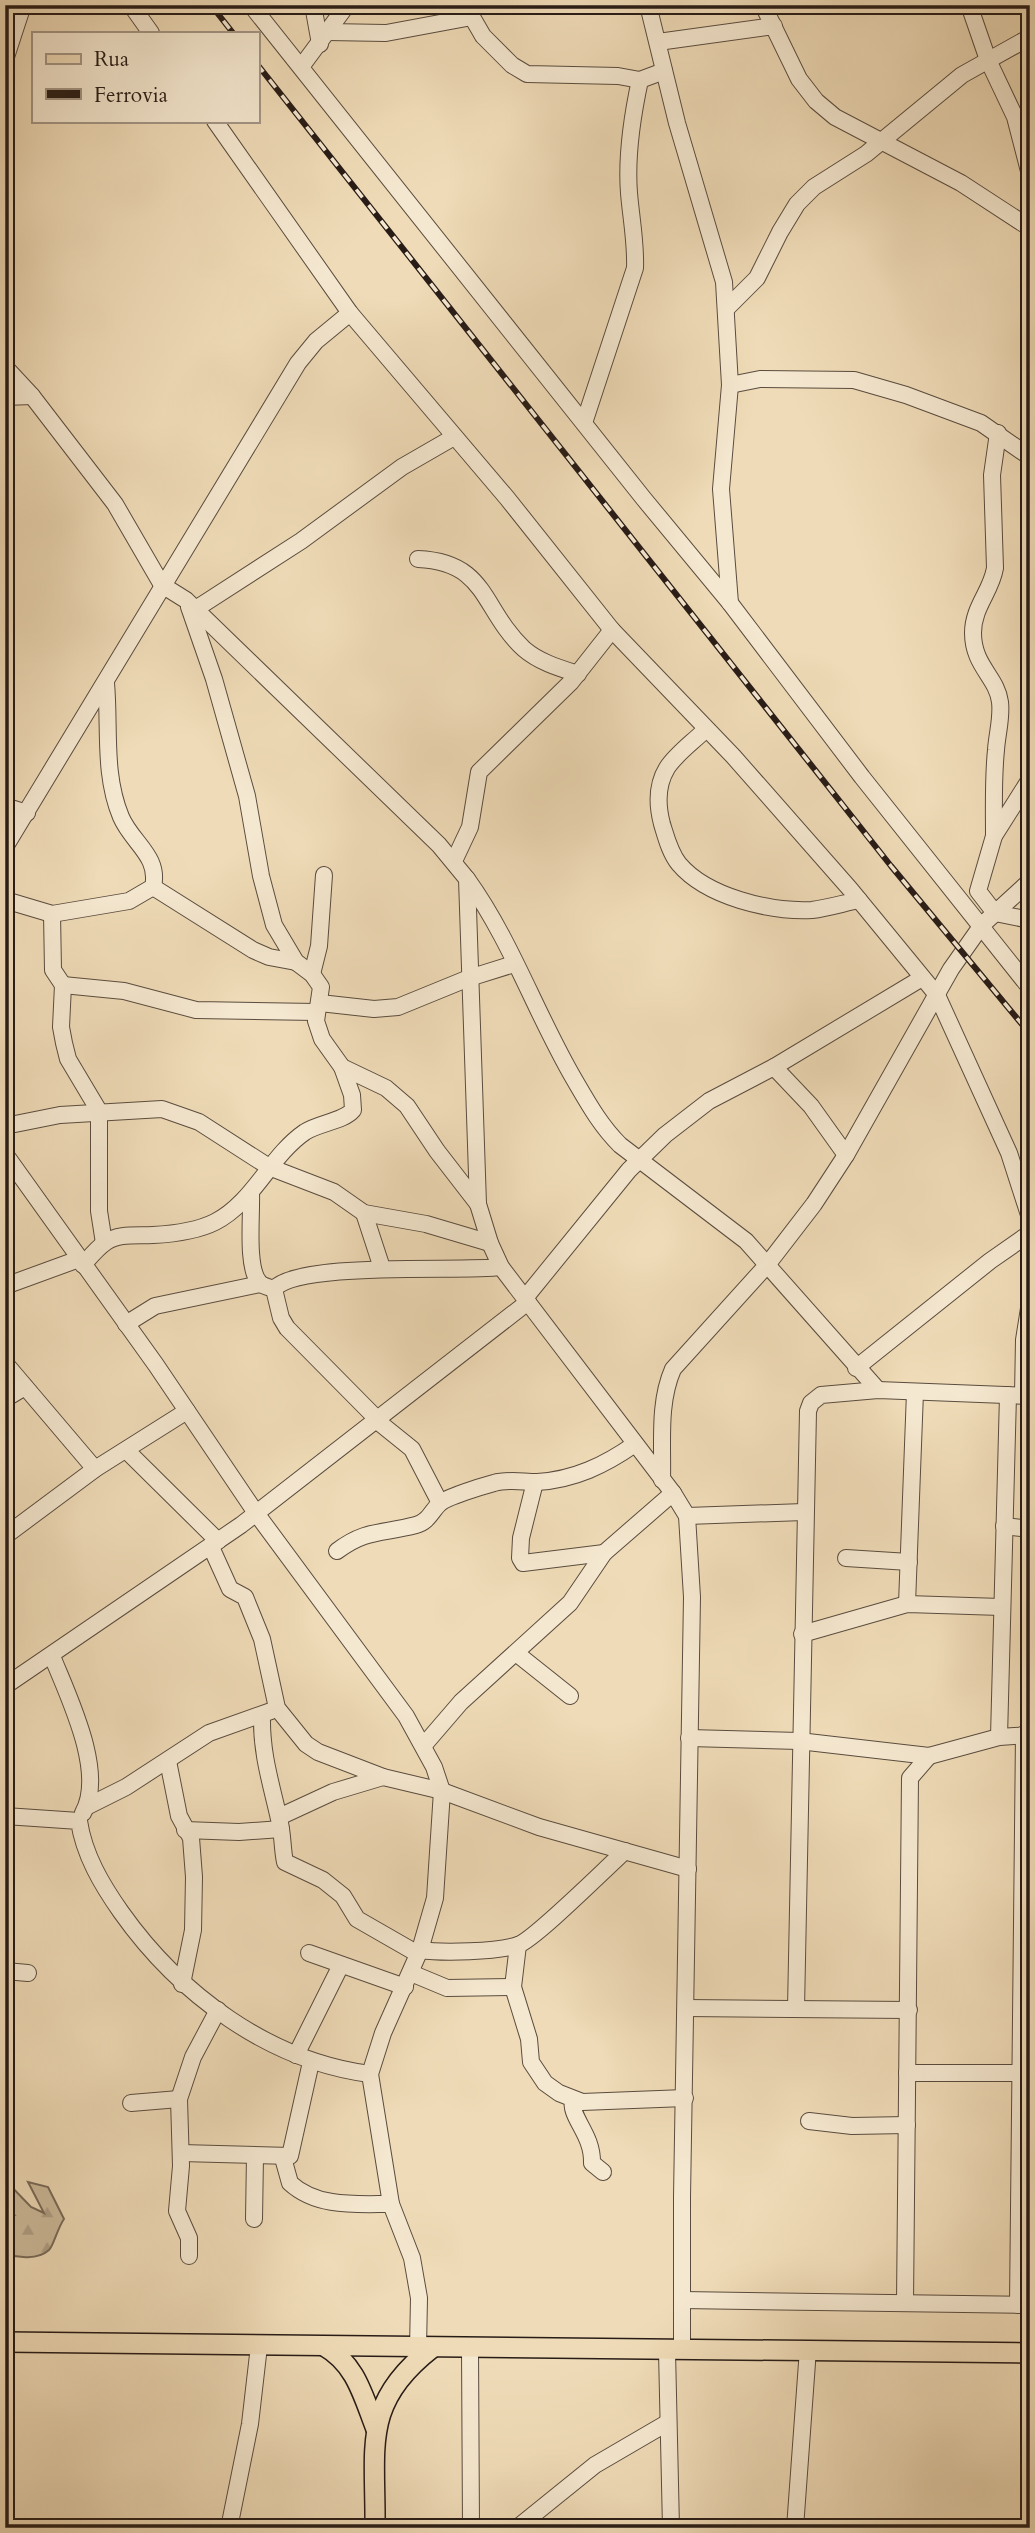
<svg xmlns="http://www.w3.org/2000/svg" width="1035" height="2533" viewBox="0 0 1035 2533" font-family="Cardo,serif">
<style>
.forest{fill:url(#forest-firs);stroke:#7a6c5a;stroke-width:2}
.lines{fill:none;stroke-linecap:round;stroke-linejoin:round}
.minor-casing{stroke:#5a4c3f;stroke-width:18}
.major-casing{stroke:#281c17;stroke-width:22}
.minor{stroke:#f5e8d0;stroke-width:16}
.major{stroke:#efdbb7;stroke-width:19}
.rail-casing{stroke:#281c17;stroke-width:6}
.rail{stroke:#f5e8d0;stroke-width:3.5;stroke-dasharray:10;stroke-linecap:butt}
</style>
<defs>
<pattern id="forest-firs" width="22" height="20" patternUnits="userSpaceOnUse" patternTransform="scale(1.75)"><rect width="22" height="20" fill="#cdbb9c"/><path d="M5 1l3.5 6h-7zM16 11l3.5 6h-7z" fill="#b0a086"/></pattern>
</defs>
<rect width="100%" height="100%" fill="#efdbb7"/>
<filter id="stains"><feTurbulence type="fractalNoise" baseFrequency=".00286" numOctaves="4"/><feColorMatrix values="0 0 0 0 .2 0 0 0 0 .09 0 0 0 0 .02 0 0 0 .5 -.17"/></filter>
<radialGradient id="worn" r=".72"><stop offset=".6" stop-color="#630" stop-opacity="0"/><stop offset="1" stop-color="#630" stop-opacity=".3"/></radialGradient>
<path class="forest" d="M5,2180l26,27 13,6 -16,-31 20,5 16,32c-6,8 -11,28 -15,31 -11,10 -31,8 -44,4v-36l9,-3 -9,-4z"/>
<g class="lines">
<g class="minor-casing">
<g id="minor">
<polyline points="131,5 151,33"/>
<polyline points="251,5 644,499 730,603 862,777 1030,988"/>
<polyline points="313,5 320,44"/>
<polyline points="469,5 472,17 483,36 512,65 527,74 618,76 640,80"/>
<polyline points="648,5 677,123 724,282 730,385 721,489 730,603"/>
<polyline points="763,5 799,79 816,101 835,117 961,183 1030,228"/>
<polyline points="969,5 988,60 1015,117 1030,175"/>
<polyline points="328,32 386,33 472,17"/>
<polyline points="658,42 774,26"/>
<polyline points="5,60 23,5"/>
<polyline points="301,67 347,5"/>
<polyline points="215,121 350,313 507,498 612,630 733,756 850,889 937,995 1009,1153 1030,1218"/>
<polyline points="728,307 757,278 780,232 797,204 814,187 866,154 962,75 1030,37"/>
<polyline points="5,367 32,396 115,504 162,585 186,600 439,845 467,879 478,1204 490,1243 501,1267 673,1493 687,1516 692,1597 682,2197 682,2350"/>
<polyline points="730,385 760,379 854,380 906,395 981,423 1030,457"/>
<polyline points="5,397 32,396"/>
<path d="M584,423l51,-155c1,-26 -4,-50 -6,-75 -3,-38 3,-76 11,-113l24,-9"/>
<path d="M418,559c70,3 63,50 106,90 15,13 35,19 54,25"/>
<polyline points="189,607 214,679 247,796 261,876 274,925 296,962 312,974 321,987 316,1021 322,1039 342,1067 386,1088 407,1106 437,1151 478,1204"/>
<polyline points="194,610 301,541 402,467 454,437"/>
<path d="M705,730c-12,12 -29,24 -38,38 -11,18 -10,37 -5,56 4,13 8,29 17,40 28,33 91,48 133,46 16,-2 32,-7 47,-10"/>
<polyline points="1030,779 994,836 978,891 995,913 1030,920"/>
<polyline points="5,806 27,813"/>
<path d="M994,836c0,-28 -1,-57 2,-86 1,-16 6,-32 4,-48 -3,-25 -27,-36 -27,-69 0,-26 18,-41 22,-65l-3,-93 6,-42"/>
<polyline points="5,847 298,363 316,341 350,313"/>
<polyline points="454,861 470,827 479,772 571,682 612,630"/>
<path d="M467,879c44,61 69,135 107,200 14,24 26,46 46,66l126,96 132,149"/>
<polyline points="153,887 253,950 269,957 296,962"/>
<path d="M5,900l47,14 77,-13 24,-14c7,-31 -21,-44 -32,-70 -18,-43 -11,-89 -15,-134"/>
<polyline points="52,914 53,970 63,985 61,1027 64,1043 68,1059 99,1111 99,1211 104,1243"/>
<polyline points="312,974 319,946 324,875"/>
<polyline points="63,985 124,991 196,1010 316,1012"/>
<polyline points="320,1003 374,1009 398,1007 469,978 514,964"/>
<polyline points="774,1067 811,1106 846,1155"/>
<polyline points="5,1126 60,1115 162,1109 199,1122 269,1167 334,1192 364,1213 426,1224 490,1243"/>
<polyline points="5,1154 156,1365 256,1513 406,1716 434,1767 442,1791 435,1898 420,1950 383,2033 370,2074 391,2204 412,2258 419,2298 418,2348"/>
<path d="M251,1193c1,21 -5,74 8,89 3,4 9,5 15,7l7,29 6,10 90,91"/>
<polyline points="364,1213 382,1268"/>
<path d="M83,1265c7,-8 14,-17 23,-23 13,-9 31,-6 47,-7 19,-1 44,-4 62,-13 39,-20 55,-66 90,-90 14,-9 39,-11 48,-22l-1,-15 -10,-28"/>
<polyline points="5,1286 79,1259"/>
<path d="M274,1289c24,-28 185,-17 227,-22"/>
<polyline points="525,1298 629,1170 665,1135 709,1101 774,1067 922,978"/>
<polyline points="126,1324 155,1306 260,1284"/>
<polyline points="5,1363 95,1469"/>
<polyline points="856,1368 990,1261 1030,1233"/>
<polyline points="1023,1395 1024,1340 1030,1302"/>
<polyline points="5,1399 25,1387"/>
<polyline points="376,1420 412,1449 440,1503"/>
<polyline points="127,1451 218,1541"/>
<path d="M662,1480c1,-37 -4,-77 11,-111l94,-104 47,-61 32,-49 105,-186 31,-44 48,-44"/>
<polyline points="535,1482 521,1538 520,1558 523,1563 604,1553"/>
<polyline points="687,1516 804,1512"/>
<polyline points="1004,1526 1030,1529"/>
<polyline points="5,1536 95,1469 187,1411"/>
<polyline points="211,1547 230,1589 245,1597 262,1639 277,1708 306,1744 318,1752 383,1777 442,1791 539,1827 688,1869"/>
<path d="M337,1551c29,-22 45,-17 79,-26 12,-3 15,-13 23,-21 7,-7 44,-18 55,-21 13,-4 29,-1 43,-1 37,-2 68,-17 98,-38"/>
<polyline points="846,1558 909,1562"/>
<polyline points="907,1604 915,1392"/>
<polyline points="802,1634 907,1604 1001,1607"/>
<polyline points="516,1653 570,1696"/>
<path d="M52,1656c16,40 54,116 31,157"/>
<polyline points="5,1686 241,1525 528,1302"/>
<path d="M262,1715c-1,38 9,68 17,104 4,14 3,29 6,43l38,18 20,16 14,23 61,35"/>
<polyline points="999,1737 1008,1395"/>
<polyline points="689,1738 799,1741 929,1756 999,1737 1030,1735"/>
<polyline points="424,1745 461,1702 570,1603 604,1553 673,1493"/>
<polyline points="168,1761 179,1816 191,1838 194,1877 193,1930 182,1984"/>
<polyline points="88,1806 126,1787 209,1733 271,1711"/>
<path d="M5,1816l74,5c5,34 23,64 42,91 58,82 148,149 249,162"/>
<polyline points="279,1817 333,1792 383,1777"/>
<polyline points="185,1830 239,1832 281,1829"/>
<polyline points="518,1945 513,1987 529,2039 531,2062 545,2083 559,2093 582,2102 685,2098"/>
<path d="M420,1950c22,3 77,2 98,-5 17,-6 88,-77 107,-94"/>
<polyline points="309,1953 405,1987"/>
<polyline points="5,1971 28,1973"/>
<polyline points="411,1973 447,1988 513,1987"/>
<polyline points="686,2008 909,2010"/>
<polyline points="796,2009 808,1411 811,1403 821,1395 878,1390 1030,1396"/>
<polyline points="296,2055 341,1965"/>
<polyline points="907,2073 1030,2073"/>
<path d="M573,2100c-4,17 20,34 19,63l11,9"/>
<polyline points="131,2103 179,2099"/>
<polyline points="809,2121 852,2126 907,2125"/>
<polyline points="181,2153 290,2156 311,2062"/>
<path d="M283,2158l7,25c27,25 67,21 101,21"/>
<polyline points="254,2219 255,2156"/>
<polyline points="189,2256 189,2238 177,2211 181,2166 179,2099 193,2057 218,2010"/>
<polyline points="682,2300 1030,2305"/>
<polyline points="905,2303 910,1778 929,1756"/>
<polyline points="1018,2305 1024,1734"/>
<polyline points="470,2349 471,2528"/>
<polyline points="667,2351 671,2528"/>
<polyline points="229,2528 250,2424 259,2346"/>
<polyline points="517,2528 595,2465 667,2423"/>
<polyline points="795,2528 808,2349"/>
</g>
</g>
<g class="major-casing">
<g id="major">
<polyline points="5,2342 1030,2353"/>
<path d="M324,2346c32,18 39,50 52,83"/>
<path d="M375,2528c1,-81 -14,-125 57,-180"/>
</g>
</g>
<use href="#minor" class="minor"/>
<use href="#major" class="major"/>
<g class="rail-casing">
<g id="rail">
<polyline points="211,5 233,33"/>
<polyline points="257,64 891,866 1030,1034"/>
</g>
</g>
<use href="#rail" class="rail"/>
</g>
<rect width="1035" height="2533" fill="none" stroke="#efdbb7" stroke-width="28"/>
<rect x="7" y="7" width="1021" height="2519" fill="none" stroke="#281c17" stroke-width="3.5"/>
<rect x="14" y="14" width="1007" height="2505" fill="none" stroke="#281c17" stroke-width="2"/>
<rect x="32" y="32" width="228" height="91" fill="#f5e8d0" stroke="#a39686" stroke-width="2"/>
<rect x="46" y="54" width="35" height="10" fill="#efdbb7" stroke="#a39686" stroke-width="2"/>
<text x="94" y="66" font-size="21" fill="#281c17">Rua</text>
<rect x="46" y="89" width="35" height="10" fill="#281c17" stroke="#a39686" stroke-width="2"/>
<text x="94" y="102" font-size="21" fill="#281c17">Ferrovia</text>
<rect width="100%" height="100%" filter="url(#stains)"/>
<rect width="100%" height="100%" fill="url(#worn)"/>
</svg>
